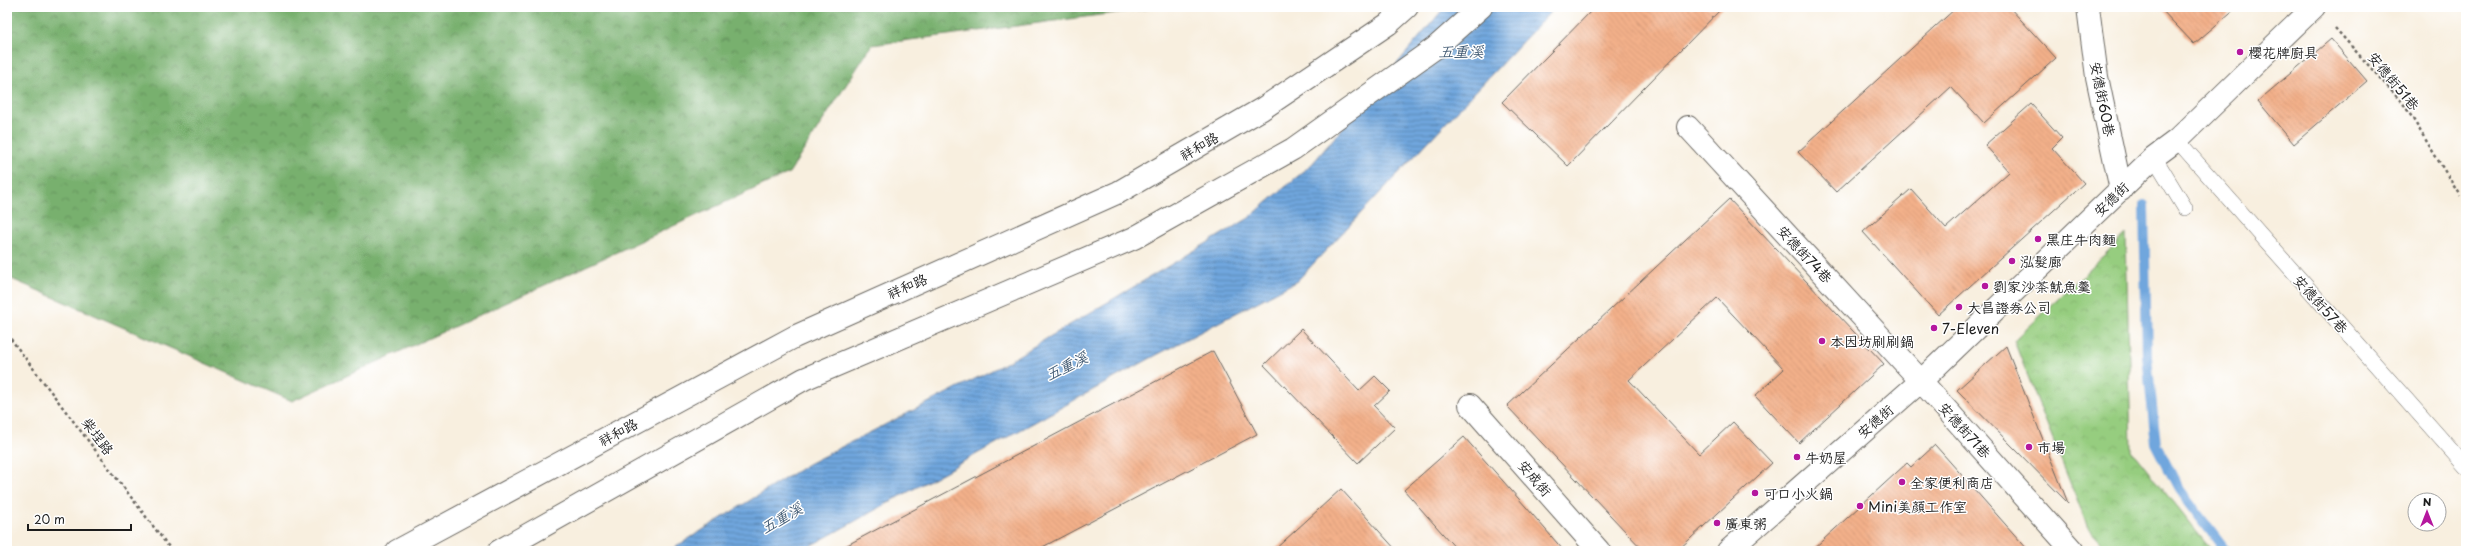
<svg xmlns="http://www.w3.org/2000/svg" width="2473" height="558" viewBox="0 0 2473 558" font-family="'Playpen Sans','LXGW WenKai TC',sans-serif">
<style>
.forest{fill:url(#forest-crowns);stroke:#4a6645}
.park{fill:url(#park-crowns);stroke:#59744e}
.water{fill:url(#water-rules);stroke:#46617c}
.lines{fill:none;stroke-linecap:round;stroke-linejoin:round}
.stream{stroke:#6fa6dd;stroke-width:10}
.building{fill:url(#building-back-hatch)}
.lane-casing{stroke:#696660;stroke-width:16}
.street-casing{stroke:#696660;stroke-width:24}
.secondary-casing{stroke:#696660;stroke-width:24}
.path{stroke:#696660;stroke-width:2.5;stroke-dasharray:3 3;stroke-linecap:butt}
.lane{stroke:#fff;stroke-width:15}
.street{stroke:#fff;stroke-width:22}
.secondary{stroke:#fff;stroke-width:22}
.poi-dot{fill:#b5179e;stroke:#fff;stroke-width:1.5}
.labels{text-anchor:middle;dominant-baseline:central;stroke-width:3;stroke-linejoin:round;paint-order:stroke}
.poi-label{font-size:14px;fill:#1c1c1c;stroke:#fff;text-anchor:start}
.street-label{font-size:14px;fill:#1c1c1c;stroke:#fff}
.water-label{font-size:15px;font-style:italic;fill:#415a73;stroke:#fff}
</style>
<defs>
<pattern id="forest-crowns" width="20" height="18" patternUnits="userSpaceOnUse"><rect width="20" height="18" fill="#78b06e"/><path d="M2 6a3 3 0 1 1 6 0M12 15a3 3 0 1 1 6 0" fill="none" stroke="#628e5a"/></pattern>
<pattern id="park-crowns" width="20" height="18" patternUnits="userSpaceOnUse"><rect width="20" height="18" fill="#96cd7f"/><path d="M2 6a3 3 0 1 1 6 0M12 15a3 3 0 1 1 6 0" fill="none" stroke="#81af6d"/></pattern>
<pattern id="water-rules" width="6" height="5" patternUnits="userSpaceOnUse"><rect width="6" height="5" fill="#6fa6dd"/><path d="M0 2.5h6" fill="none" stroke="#5a86b2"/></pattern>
<pattern id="building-back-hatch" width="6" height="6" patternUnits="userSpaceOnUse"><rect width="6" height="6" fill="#f3b08a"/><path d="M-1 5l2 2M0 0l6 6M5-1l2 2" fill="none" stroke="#d09776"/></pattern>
</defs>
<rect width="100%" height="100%" fill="#fff"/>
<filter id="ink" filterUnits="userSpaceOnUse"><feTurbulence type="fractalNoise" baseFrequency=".025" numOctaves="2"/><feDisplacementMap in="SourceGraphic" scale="8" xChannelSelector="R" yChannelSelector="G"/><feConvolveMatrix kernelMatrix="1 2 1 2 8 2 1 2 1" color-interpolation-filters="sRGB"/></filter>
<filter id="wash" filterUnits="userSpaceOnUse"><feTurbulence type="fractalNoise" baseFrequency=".012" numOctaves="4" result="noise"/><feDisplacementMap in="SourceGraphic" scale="16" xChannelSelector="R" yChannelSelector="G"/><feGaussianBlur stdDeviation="0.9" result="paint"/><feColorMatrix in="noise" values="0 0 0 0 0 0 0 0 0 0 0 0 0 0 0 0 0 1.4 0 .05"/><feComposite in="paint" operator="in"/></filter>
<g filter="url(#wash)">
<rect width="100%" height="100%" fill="#f8efdf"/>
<polygon class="forest" points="7,7 1161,7 872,45 789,173 292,401 7,277"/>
<polygon class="park" points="2126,234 2131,450 2212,551 2109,551 2088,528 2014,341"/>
<polygon class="water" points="1445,7 1555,7 1297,281 1149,359 801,551 669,551 808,464 1004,364 1249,218 1312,164"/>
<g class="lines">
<polyline class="stream" points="2144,205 2147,357 2156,444 2180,491 2225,550 2228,551"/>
</g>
<g id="blocks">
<g class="building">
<polygon points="1595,7 1723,7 1568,166 1502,102"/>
<polygon points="1957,7 2009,7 2056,58 1984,123 1951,87 1836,192 1798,152"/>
<polygon points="2159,7 2237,7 2194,44"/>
<polygon points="2331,39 2367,81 2294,144 2258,101"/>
<polygon points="2031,104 2062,138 2052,148 2084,183 1938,315 1863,232 1911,189 1946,228 2009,172 1985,145"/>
<polygon points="1729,199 1884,364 1799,443 1755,396 1784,369 1717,298 1629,380 1699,454 1733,422 1772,463 1677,551 1644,551 1507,406"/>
<polygon points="1301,329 1359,391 1375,376 1390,391 1374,406 1395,428 1358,463 1264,365"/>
<polygon points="2006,346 2068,503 1957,390"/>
<polygon points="1213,351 1257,434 1035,551 836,551"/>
<polygon points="1464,437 1526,507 1564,551 1458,551 1404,490"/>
<polygon points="1935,445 2029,551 1811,551 1907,463 1911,467"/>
<polygon points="1341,489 1397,551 1273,551"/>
</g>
</g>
</g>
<g filter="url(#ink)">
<use href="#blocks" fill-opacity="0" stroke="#696660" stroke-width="1"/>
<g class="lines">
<g class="lane-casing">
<g id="lane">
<polyline points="2177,140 2466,467"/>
<polyline points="2154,157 2185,208"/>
</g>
</g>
<g class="street-casing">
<g id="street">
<polyline points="2088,7 2097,77 2121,190"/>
<polyline points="1688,127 1921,381 2073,551"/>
<polyline points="1470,405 1599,551"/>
<polyline points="1728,551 1921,381 2154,157 2177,140 2314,7"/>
</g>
</g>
<g class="secondary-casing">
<g id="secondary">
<polyline points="397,551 794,337 1119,192 1262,109 1388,24 1407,7"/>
<polyline points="499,551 804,379 1134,238 1293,149 1435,48 1481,7"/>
</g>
</g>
<g class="path">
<polyline points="2335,28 2405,106 2460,196"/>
<polyline points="7,334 172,551"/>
</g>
<use href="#lane" class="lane"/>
<use href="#street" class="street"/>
<use href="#secondary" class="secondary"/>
</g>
</g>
<g class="poi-dot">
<circle cx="2240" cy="52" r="4"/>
<circle cx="2038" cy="239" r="4"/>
<circle cx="2012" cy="261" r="4"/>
<circle cx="1985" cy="286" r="4"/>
<circle cx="1959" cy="307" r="4"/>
<circle cx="1934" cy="328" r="4"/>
<circle cx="1822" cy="341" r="4"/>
<circle cx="2029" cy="447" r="4"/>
<circle cx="1797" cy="457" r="4"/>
<circle cx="1902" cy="482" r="4"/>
<circle cx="1755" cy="493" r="4"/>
<circle cx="1860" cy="506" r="4"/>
<circle cx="1717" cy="523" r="4"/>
</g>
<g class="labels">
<g class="poi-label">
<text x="2248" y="52">櫻花牌廚具</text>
<text x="2046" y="239">黑庄牛肉麵</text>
<text x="2020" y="261">泓髮廊</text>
<text x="1993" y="286">劉家沙茶魷魚羹</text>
<text x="1967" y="307">大昌證券公司</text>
<text x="1942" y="328">7-Eleven</text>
<text x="1830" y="341">本因坊刷刷鍋</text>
<text x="2037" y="447">市場</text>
<text x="1805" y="457">牛奶屋</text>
<text x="1910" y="482">全家便利商店</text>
<text x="1763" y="493">可口小火鍋</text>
<text x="1868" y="506">Mini美顏工作室</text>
<text x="1725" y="523">廣東粥</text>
</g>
<g class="street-label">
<text transform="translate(2394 81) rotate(50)">安德街51巷</text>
<text transform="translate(2103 99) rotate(79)">安德街60巷</text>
<text transform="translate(1199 146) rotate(-30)">祥和路</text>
<text transform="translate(2111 199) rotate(-44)">安德街</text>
<text transform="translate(1805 254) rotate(47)">安德街74巷</text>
<text transform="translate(907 286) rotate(-24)">祥和路</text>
<text transform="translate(2321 304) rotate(48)">安德街57巷</text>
<text transform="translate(1875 421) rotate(-41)">安德街</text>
<text transform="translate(1965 430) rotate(48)">安德街71巷</text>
<text transform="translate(618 432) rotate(-28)">祥和路</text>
<text transform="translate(98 436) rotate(53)">柴埕路</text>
<text transform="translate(1535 478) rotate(49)">安成街</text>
</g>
<g class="water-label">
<text x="1461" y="50">五重溪</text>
<text transform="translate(1066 365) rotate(-26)">五重溪</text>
<text transform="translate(781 517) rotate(-30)">五重溪</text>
</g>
</g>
<rect width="2473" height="558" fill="none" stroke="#fff" stroke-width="24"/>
<g transform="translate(2427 512)"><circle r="19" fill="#ffffff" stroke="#a4a4a4"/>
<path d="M0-3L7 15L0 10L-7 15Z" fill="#b5179e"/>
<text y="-6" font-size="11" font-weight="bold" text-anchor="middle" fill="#1c1c1c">N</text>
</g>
<path d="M28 524v6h103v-6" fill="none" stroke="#1c1c1c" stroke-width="2"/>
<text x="34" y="524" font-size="12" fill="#1c1c1c" stroke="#ffffff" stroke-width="3" paint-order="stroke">20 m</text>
</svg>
